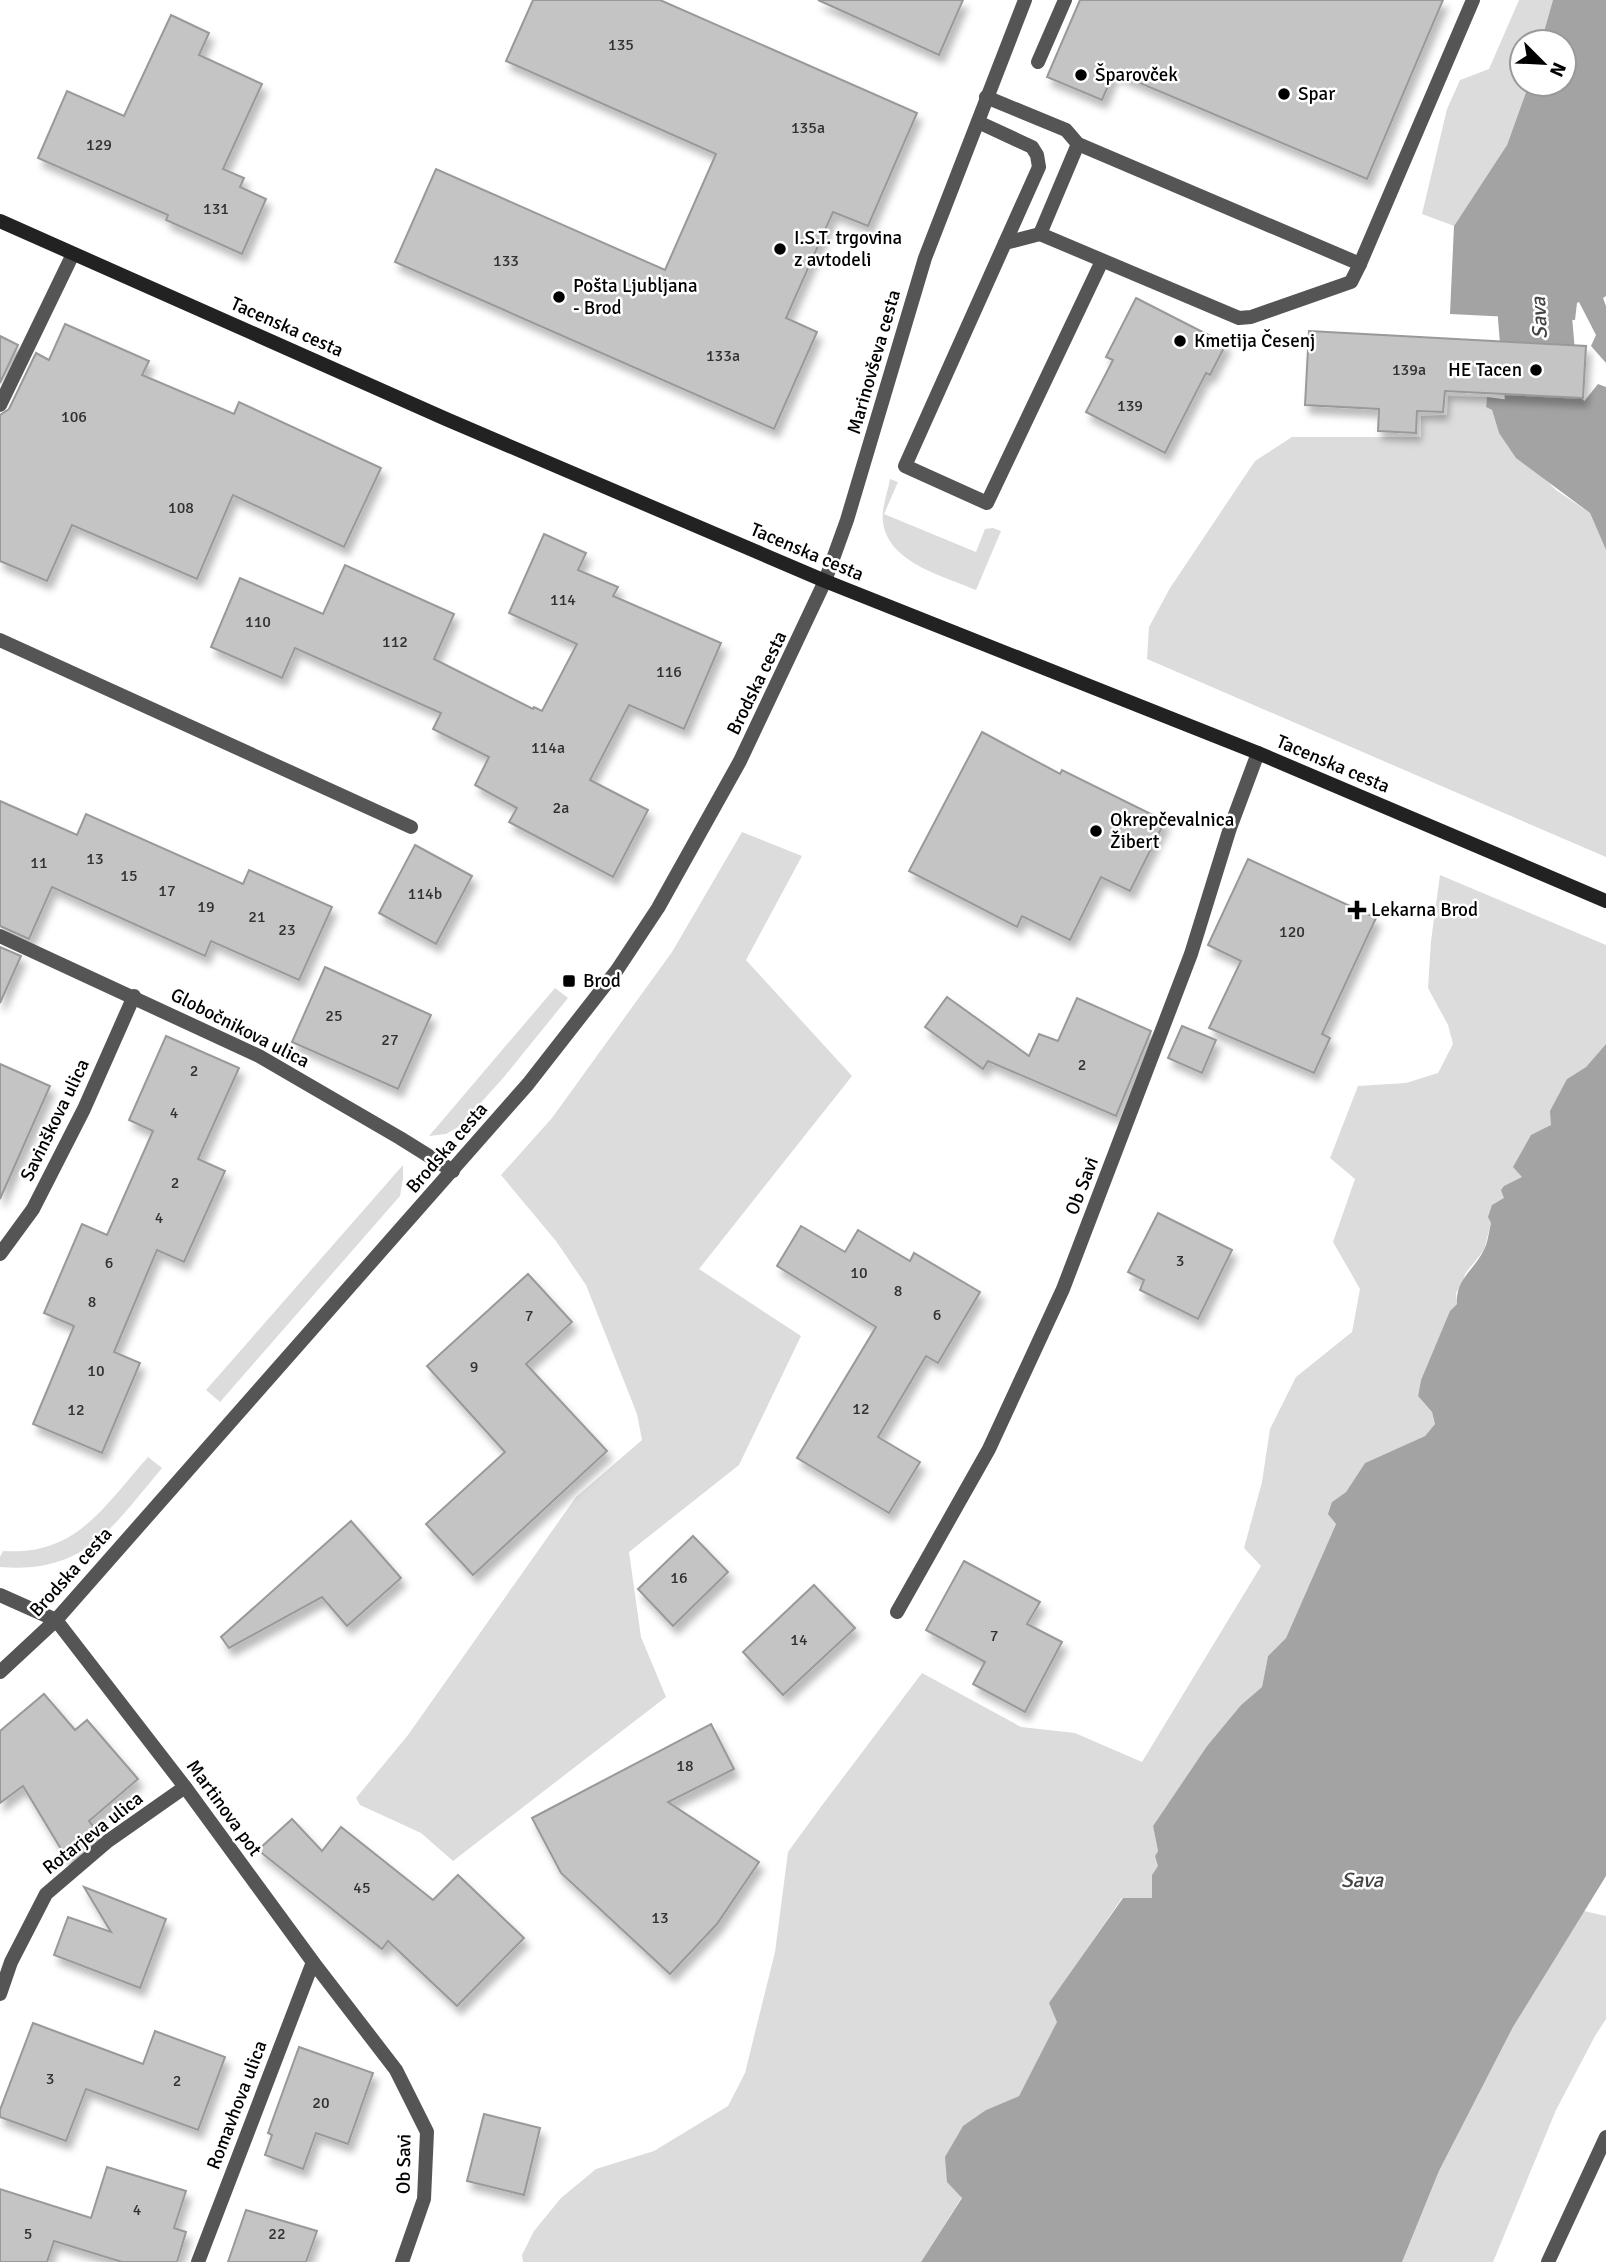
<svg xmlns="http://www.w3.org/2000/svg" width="1606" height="2262" viewBox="0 0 1606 2262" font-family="Signika,sans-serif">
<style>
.green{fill:#dcdcdc}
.water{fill:#a3a3a3}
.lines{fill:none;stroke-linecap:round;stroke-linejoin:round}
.river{stroke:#a3a3a3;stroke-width:74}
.building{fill:#c4c4c4;stroke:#999;stroke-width:2;filter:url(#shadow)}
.lane{stroke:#555;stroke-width:14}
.street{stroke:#555;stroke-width:14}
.secondary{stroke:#222;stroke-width:14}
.poi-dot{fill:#000;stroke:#fff;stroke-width:2.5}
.labels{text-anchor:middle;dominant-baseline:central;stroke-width:5;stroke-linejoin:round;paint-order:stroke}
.number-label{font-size:16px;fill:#313131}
.poi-label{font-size:19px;fill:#000;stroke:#fff;text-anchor:start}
.street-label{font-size:19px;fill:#000;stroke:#fff}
.water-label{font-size:21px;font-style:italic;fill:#444;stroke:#fff}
</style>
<defs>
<filter id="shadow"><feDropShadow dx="4.5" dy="8" stdDeviation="3.5" flood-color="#0004"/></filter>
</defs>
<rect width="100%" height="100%" fill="#fff"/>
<g class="green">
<polygon points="1519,0 1553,0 1541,42 1522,42 1522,84 1529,84 1507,145 1454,226 1422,214 1447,109 1460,80 1489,69"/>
<polygon points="1448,396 1487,397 1486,407 1492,410 1499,433 1556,490 1590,513 1606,550 1606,857 1147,659 1149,627 1170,588 1255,461 1292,437 1421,437 1421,416 1447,415"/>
<path d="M890,479l8,3 -14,32 92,38 9,-23 8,-1 8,3 -25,59c-32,-14 -88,-27 -93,-68 -2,-14 5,-30 7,-43z"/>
<polygon points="742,832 802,856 746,960 852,1076 699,1269 801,1336 739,1465 629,1552 641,1637 666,1697 453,1861 421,1833 360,1805 356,1798 408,1735 576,1497 642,1440 637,1414 586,1285 556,1241 501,1175 552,1118 672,952"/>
<polygon points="1440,875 1606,945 1606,1044 1586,1067 1567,1079 1551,1125 1523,1177 1505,1198 1491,1223 1484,1250 1465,1274 1463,1282 1456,1293 1457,1304 1450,1312 1421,1380 1418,1396 1432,1412 1435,1424 1425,1436 1365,1463 1346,1492 1332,1502 1336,1524 1286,1638 1268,1656 1262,1687 1241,1705 1207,1746 1153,1826 1158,1851 1155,1856 1159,1866 1152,1875 1152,1898 1122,1898 1050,2003 1058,2022 1019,2096 986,2110 962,2197 921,2262 523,2262 522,2255 534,2231 561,2198 596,2169 654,2151 728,2106 745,2073 775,1952 788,1852 820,1808 922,1673 1021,1727 1075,1733 1142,1762 1261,1566 1244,1548 1262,1482 1270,1429 1296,1377 1352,1332 1360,1289 1333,1242 1355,1179 1330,1158 1358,1086 1406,1083 1438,1073 1453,1044 1448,1025 1428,988 1431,941"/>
<polygon points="555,988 568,998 504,1077 460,1126 446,1134 429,1136"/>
<polygon points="403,1165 403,1178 400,1196 220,1402 206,1390"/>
<path d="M148,1457l14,11c-50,59 -76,106 -162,99v-10l3,-6c74,5 101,-45 145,-94z"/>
<polygon points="1584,1911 1606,1916 1606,2019 1595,2036 1556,2110 1493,2262 1402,2262 1439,2171 1513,2027"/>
</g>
<g class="water">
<polygon points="1553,0 1606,0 1606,296 1603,298 1606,306 1606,363 1591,346 1596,335 1579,302 1577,303 1575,320 1450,314 1454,226 1507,145 1529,84 1564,84 1564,42 1541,42"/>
<polygon points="1598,384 1606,387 1606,550 1590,513 1516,458 1499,433 1492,410 1486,407 1487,397 1566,407 1593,422 1595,418 1582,404"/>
<path d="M1606,1044v832l-93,151 -74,144 -37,91h-481l41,-64 -15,-16 -2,-25 18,-31 23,-16 33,-14 38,-74 -8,-19 74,-105h29v-23l6,-9 -3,-10 3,-5 -5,-25 54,-80 34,-41 21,-18 6,-31 18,-18 50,-114 -8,-10 4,-12 14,-10 19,-29 60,-27 10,-12 -3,-12 -14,-16 3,-16 29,-69 7,-7c-2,-24 17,-34 27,-54 4,-8 5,-19 7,-27l-3,-6 4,-12 12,-7 -3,-8 3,-4 18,-9 -9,-10 18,-32 20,-10 -1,-14 17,-32 19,-12z"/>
</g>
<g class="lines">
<polyline class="river" points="1606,157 1536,274 1535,318 1543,411 1572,442 1606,461"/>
</g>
<g class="building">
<polygon points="533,0 660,0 917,113 868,226 833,212 786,318 817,332 774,429 395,262 436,169 665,270 716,154 506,61"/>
<polygon points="818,0 963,0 939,55"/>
<polygon points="1080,0 1443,0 1367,179 1114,72 1102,100 1047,77"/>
<polygon points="171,15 209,33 199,55 262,84 223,169 244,178 240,187 266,199 242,254 166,220 168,215 38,158 67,91 124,116"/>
<polygon points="1136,298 1226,344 1210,375 1206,373 1165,453 1086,412 1113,360 1106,357"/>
<polygon points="65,324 149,361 142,375 234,414 239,402 381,468 344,547 233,495 197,579 72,525 47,581 0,561 0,415 9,409 36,353 49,360"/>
<polygon points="1309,331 1586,346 1583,398 1445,391 1443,412 1417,411 1416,433 1378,431 1379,409 1305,405"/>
<polygon points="0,336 18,345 0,383"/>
<polygon points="544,534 586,553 578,570 618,587 613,596 721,643 684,729 629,705 590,780 648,810 613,877 509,822 517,808 475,785 489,757 433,729 441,713 295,648 282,678 211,647 240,578 323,614 345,565 454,614 434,659 533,709 534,707 542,711 577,644 509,613"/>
<polygon points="982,732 1060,774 1062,770 1165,821 1130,891 1101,877 1070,940 1022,916 1017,927 909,871"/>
<polygon points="0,801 77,835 86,814 243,884 249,870 332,907 299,980 211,941 205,956 52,887 29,939 0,926"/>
<polygon points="415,845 472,876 436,944 379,913"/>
<polygon points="1248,859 1376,918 1322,1034 1330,1038 1314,1073 1209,1028 1241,961 1208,945"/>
<polygon points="0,947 21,956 0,1003"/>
<polygon points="325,967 431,1015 398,1089 292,1042"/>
<polygon points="947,997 1029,1056 1039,1034 1058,1041 1077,998 1151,1031 1116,1116 988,1061 983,1069 925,1027"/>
<polygon points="1182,1026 1216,1040 1202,1073 1168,1058"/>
<polygon points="166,1036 239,1068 198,1159 225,1171 184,1262 157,1250 114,1352 140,1363 102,1453 33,1424 74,1326 44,1313 82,1224 107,1235 153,1131 129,1120"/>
<polygon points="0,1064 50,1086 0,1199"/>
<polygon points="1158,1213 1232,1250 1198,1319 1140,1290 1144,1280 1128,1272"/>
<polygon points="801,1226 845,1252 858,1230 910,1261 914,1253 980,1292 938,1363 926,1356 878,1437 920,1462 889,1513 797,1458 876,1327 777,1266"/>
<polygon points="528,1274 572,1322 526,1364 607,1451 473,1575 426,1524 505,1452 427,1366"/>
<polygon points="351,1521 401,1578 347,1626 322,1597 229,1648 221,1637"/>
<polygon points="693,1536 728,1572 673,1626 638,1589"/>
<polygon points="964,1561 1040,1602 1027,1624 1062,1642 1025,1712 973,1684 985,1662 926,1630"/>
<polygon points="814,1585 855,1628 783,1695 743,1652"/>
<polygon points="44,1694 75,1730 87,1720 138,1779 89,1821 98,1832 67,1859 23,1786 0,1803 0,1731"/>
<polygon points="711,1724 734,1769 668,1802 759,1862 717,1924 670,1974 561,1873 532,1818"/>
<polygon points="292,1819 322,1851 341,1827 433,1900 458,1875 524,1938 457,2006 388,1941 382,1949 258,1850"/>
<polygon points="84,1887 166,1919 140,1988 54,1955 68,1917 111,1932"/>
<polygon points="33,2023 143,2064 155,2031 225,2057 198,2130 86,2089 66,2141 0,2117 0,2110"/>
<polygon points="299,2047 373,2073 348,2144 316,2133 303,2169 265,2155 272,2135 268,2133"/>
<polygon points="484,2114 540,2128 524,2195 467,2181"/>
<polygon points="107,2167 186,2191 174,2228 186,2232 177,2262 122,2262 54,2241 47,2262 0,2262 0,2189 91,2218"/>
<polygon points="246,2210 317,2231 306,2262 228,2262"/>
</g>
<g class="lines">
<g class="lane">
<polyline points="1038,62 1065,0"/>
<polyline points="986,97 1066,130 1078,144 1360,264 1351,282 1251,317 1239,318 1040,234 1078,144"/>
<polyline points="978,122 1032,147 1037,155 1039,167 905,466 987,503 1102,261"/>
<polyline points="1005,243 1040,234"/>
<polyline points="1360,264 1473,0"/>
</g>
<g class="street">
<polyline points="0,405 73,254"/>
<polyline points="0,640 411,827"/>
<polyline points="0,936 259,1056 400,1138 453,1171"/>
<polyline points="0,1254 33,1209 84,1109 134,996"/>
<polyline points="0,1595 56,1620 185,1787 313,1962 396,2070 427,2132 424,2199 402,2262"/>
<polyline points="897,1612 989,1449 1063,1289 1191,954 1230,828 1258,753"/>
<polyline points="0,1672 56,1620 528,1084 617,970 658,908 740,761 825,581 847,520 925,258 1025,0"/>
<polyline points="0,1994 11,1962 46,1894 108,1841 185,1787"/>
<polyline points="198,2262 313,1962"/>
<polyline points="1548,2262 1606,2137"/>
</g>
<polyline class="secondary" points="0,221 446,419 825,581 1258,753 1606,901"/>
</g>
<g class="poi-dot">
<circle cx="1081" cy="75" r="7"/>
<circle cx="1284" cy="94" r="7"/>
<circle cx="780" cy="249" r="7"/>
<circle cx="559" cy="297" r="7"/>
<circle cx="1180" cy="341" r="7"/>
<circle cx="1536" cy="370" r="7"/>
<circle cx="1096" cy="831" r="7"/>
<path d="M1353.5 899.5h7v7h7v7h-7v7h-7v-7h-7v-7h7z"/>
<rect x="562" y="974" width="14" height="14" rx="3.5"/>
</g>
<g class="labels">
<g class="number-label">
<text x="621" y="45">135</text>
<text x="808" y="128">135a</text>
<text x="99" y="145">129</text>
<text x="216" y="209">131</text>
<text x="506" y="261">133</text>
<text x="723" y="356">133a</text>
<text x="1409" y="370">139a</text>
<text x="1130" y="406">139</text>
<text x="74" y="417">106</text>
<text x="181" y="508">108</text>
<text x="563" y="600">114</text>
<text x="258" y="622">110</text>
<text x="395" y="642">112</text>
<text x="669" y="672">116</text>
<text x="548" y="748">114a</text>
<text x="561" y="808">2a</text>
<text x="95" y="859">13</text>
<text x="39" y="863">11</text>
<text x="129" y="876">15</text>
<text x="167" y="891">17</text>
<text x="425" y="894">114b</text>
<text x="206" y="907">19</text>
<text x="257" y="917">21</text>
<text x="287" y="930">23</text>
<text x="1292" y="932">120</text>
<text x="334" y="1016">25</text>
<text x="390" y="1040">27</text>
<text x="1082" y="1065">2</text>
<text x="194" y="1071">2</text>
<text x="174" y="1113">4</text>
<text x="175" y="1183">2</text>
<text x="159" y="1218">4</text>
<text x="1180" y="1261">3</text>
<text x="109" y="1263">6</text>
<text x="859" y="1273">10</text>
<text x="898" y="1291">8</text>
<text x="92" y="1302">8</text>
<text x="937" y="1315">6</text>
<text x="529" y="1316">7</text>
<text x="474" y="1367">9</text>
<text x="96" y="1371">10</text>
<text x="861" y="1409">12</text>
<text x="76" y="1410">12</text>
<text x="679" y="1578">16</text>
<text x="994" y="1636">7</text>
<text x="799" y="1640">14</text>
<text x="685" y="1766">18</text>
<text x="362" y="1888">45</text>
<text x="660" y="1918">13</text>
<text x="50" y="2079">3</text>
<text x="177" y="2081">2</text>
<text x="321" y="2103">20</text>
<text x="137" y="2210">4</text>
<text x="28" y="2234">5</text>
<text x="277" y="2234">22</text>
</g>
<g class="poi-label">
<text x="1095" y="75">Šparovček</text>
<text x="1298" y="94">Spar</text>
<text x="794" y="238">I.S.T. trgovina<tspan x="794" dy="22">z avtodeli</tspan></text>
<text x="573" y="286">Pošta Ljubljana<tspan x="573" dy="22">- Brod</tspan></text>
<text x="1194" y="341">Kmetija Česenj</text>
<text x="1522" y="370" text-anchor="end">HE Tacen</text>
<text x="1110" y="820">Okrepčevalnica<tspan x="1110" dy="22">Žibert</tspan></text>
<text x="1371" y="910">Lekarna Brod</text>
<text x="583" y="981">Brod</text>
</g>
<g class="street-label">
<text transform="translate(287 327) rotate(24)">Tacenska cesta</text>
<text transform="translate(874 362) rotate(-74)">Marinovševa cesta</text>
<text transform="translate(807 552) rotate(23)">Tacenska cesta</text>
<text transform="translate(757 683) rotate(-64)">Brodska cesta</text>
<text transform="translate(1333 764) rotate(23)">Tacenska cesta</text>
<text transform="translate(240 1028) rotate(27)">Globočnikova ulica</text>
<text transform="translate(55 1120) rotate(-64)">Savinškova ulica</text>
<text transform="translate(447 1148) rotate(-49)">Brodska cesta</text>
<text transform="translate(1082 1186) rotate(-69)">Ob Savi</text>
<text transform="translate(71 1572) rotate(-48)">Brodska cesta</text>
<text transform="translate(224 1808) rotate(54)">Martinova pot</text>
<text transform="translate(93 1833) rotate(-38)">Rotarjeva ulica</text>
<text transform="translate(237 2105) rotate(-69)">Romavhova ulica</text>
<text transform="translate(404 2164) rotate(-89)">Ob Savi</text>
</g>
<g class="water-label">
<text transform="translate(1539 318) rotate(-93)">Sava</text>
<text x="1362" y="1880">Sava</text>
</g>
</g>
<g transform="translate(1543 63) rotate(114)"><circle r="33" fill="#ffffff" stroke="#999999" stroke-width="2"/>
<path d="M0-5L12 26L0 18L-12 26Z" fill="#000000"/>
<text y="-10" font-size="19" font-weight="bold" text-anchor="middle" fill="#000000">N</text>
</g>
</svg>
